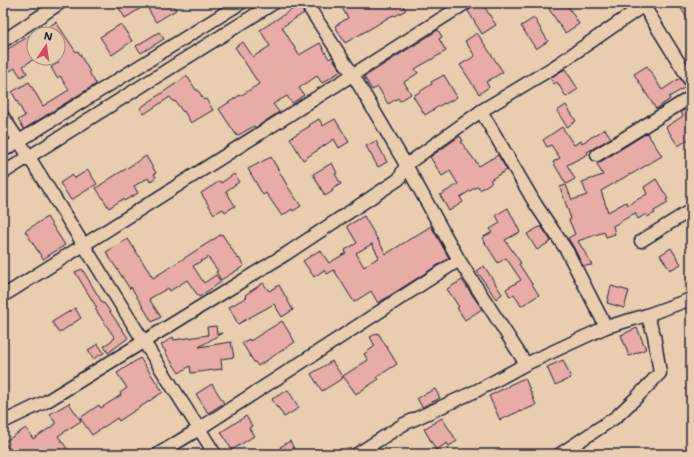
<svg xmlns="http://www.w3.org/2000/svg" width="694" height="457" viewBox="0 0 694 457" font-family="Mali,sans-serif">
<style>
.building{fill:#e7aca5;stroke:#22223b;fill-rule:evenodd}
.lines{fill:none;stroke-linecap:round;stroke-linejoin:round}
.minor-casing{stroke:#22223b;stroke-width:15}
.minor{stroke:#e9cdb0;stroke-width:12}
</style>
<rect width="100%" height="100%" fill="#e9cdb0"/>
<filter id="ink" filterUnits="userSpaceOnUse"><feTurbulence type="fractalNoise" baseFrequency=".025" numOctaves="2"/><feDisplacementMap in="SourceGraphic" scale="8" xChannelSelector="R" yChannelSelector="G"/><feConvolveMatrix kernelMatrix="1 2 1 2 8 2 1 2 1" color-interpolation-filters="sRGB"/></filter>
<g filter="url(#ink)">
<g class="building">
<polygon points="116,3 149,3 125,18"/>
<polygon points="157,3 172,3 176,10 156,22 148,9"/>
<polygon points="339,3 401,3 406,10 395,16 394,15 389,17 375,26 345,43 335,26 348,18"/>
<polygon points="478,3 482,3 496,25 482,34 468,11"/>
<polygon points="547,3 566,3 579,24 565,33 549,9 550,8"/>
<polygon points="678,3 691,3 691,25"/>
<polygon points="299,5 304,13 282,27 299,55 320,43 329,59 332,57 341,71 322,83 317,76 299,88 304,95 292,103 287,96 273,104 279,112 255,128 254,126 237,136 219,109 240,95 240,96 259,84 235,47 243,42 253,57 270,46 260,30"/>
<polygon points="534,18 548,41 536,49 521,26"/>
<polygon points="56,22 76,52 78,51 90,72 89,72 96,84 24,129 18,120 25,116 12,92 29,82 43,106 69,90 60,76 57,78 51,67 58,63 58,34 37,34"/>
<polygon points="121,24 132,41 112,55 100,37"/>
<polygon points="438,30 442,37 439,39 446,51 415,69 418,73 404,82 411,94 400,101 398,98 388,104 378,87 372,90 364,77 413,46"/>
<polygon points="159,32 164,39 141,53 136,46"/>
<polygon points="34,33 34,59 23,66 27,73 21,77 15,68 3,75 3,52"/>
<polygon points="477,33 503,72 486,82 489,87 479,94 460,65 475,56 465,41"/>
<polygon points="647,66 662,90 680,78 686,87 669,97 670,99 656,109 634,74"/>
<polygon points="565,69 578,89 566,97 557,82 554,84 550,78"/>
<polygon points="444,75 457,97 445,104 444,103 425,115 413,96 432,84 431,82"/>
<polygon points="187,76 196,90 198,90 204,100 206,99 213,110 191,123 184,111 183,112 175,101 174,102 170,97 144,114 140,108"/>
<polygon points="566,105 576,121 567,127 557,111"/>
<polygon points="691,106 691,138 678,146 666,127 683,116 681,112"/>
<polygon points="319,119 323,126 335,119 349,142 339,148 334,139 303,160 290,138 310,126 309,125"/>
<polygon points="562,127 574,145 581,141 582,143 605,129 611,138 587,152 588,154 567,165 575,179 566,184 553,162 560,158 551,145 547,147 543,140"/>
<polygon points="647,133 662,156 630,175 630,174 601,191 608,212 626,202 628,205 647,194 644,187 656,179 668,199 666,200 668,203 654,211 655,213 647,217 646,214 638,219 635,213 613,226 615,234 606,237 604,232 578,241 592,265 583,266 574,248 568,238 575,234 569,220 571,219 560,187 566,185 572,200 587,195 582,182 603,175 597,164"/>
<polygon points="460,136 463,141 461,142 479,166 498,155 507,170 490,180 492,182 480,190 478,186 460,197 463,202 449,211 440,195 458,184 450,171 442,176 430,157"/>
<polygon points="376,141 387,162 378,167 366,146"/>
<polygon points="146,156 156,173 154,174 156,177 150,182 148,178 134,186 138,193 124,201 123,199 109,208 96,188 111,178 124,170"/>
<polygon points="271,157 288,187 301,206 293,211 292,209 282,216 266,193 263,195 248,169"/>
<polygon points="332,163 337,173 335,174 341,184 332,189 333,191 325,196 313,174"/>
<polygon points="88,170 97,184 71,200 60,183 72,175 75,178"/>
<polygon points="234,174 239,182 226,191 235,206 225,212 223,209 214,214 201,193 220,181 221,183"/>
<polygon points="508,208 520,232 505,240 521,263 519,264 539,295 521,306 514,294 510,297 506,289 521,280 506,258 498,263 482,238 492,232 490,229 500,223 496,215"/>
<path d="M364,216l22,38 45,-28 18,32 -71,45 -7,-12 -17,11 -20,-32 -7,4 -3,-4 -10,7 -11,-16 17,-11 9,13 17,-10 -1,-3 12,-7 -10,-17zM372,244l7,13 -15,10 -8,-14z"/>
<polygon points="47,217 65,245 43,259 25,231"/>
<polygon points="541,226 551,241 537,250 527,234"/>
<polygon points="222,234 238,259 239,258 244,266 221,280 216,272 218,271 208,257 193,266 204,283 216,275 221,282 199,297 187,280 170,291 168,288 149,299 161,317 152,322 131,287 130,289 106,252 128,239 153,278"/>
<polygon points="671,248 681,264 670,270 660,255"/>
<polygon points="484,266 502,294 496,299 477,271"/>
<polygon points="82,269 103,304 104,303 128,338 108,353 104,346 115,338 95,309 97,308 75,272"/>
<polygon points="462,280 482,309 465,320 457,308 459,307 447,289"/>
<polygon points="263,283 269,291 279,285 293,310 282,317 274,304 238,324 229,307 247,297 245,295"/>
<polygon points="611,286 629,291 624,308 607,303"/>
<polygon points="75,308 81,318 59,333 52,322"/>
<polygon points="282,321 295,342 258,366 255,362 254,362 242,343 249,339 250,341"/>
<polygon points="216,326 217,334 222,333 199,347 231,342 234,357 221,359 222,369 191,373 190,366 179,373 165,352 166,352 161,345 173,337 174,340 208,335 207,327"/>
<polygon points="637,328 646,349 629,356 621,335"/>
<polygon points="378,333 397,364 377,377 379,379 356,394 343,376 368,360 364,354 375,346 370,337"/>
<polygon points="98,344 104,353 93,359 88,350"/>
<polygon points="140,358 163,392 119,421 117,418 92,435 80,418 99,405 101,408 121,395 120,393 127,388 117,373"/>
<polygon points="563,360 571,378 555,385 547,367"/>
<polygon points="332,361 343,378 322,391 311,374"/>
<polygon points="525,378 536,405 520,412 520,411 500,420 489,396 509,386 509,385"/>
<polygon points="212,384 224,403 208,413 196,394"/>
<polygon points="435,389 440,398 422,407 417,398"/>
<polygon points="288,390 299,408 284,417 278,407 277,408 272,399"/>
<polygon points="69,403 81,421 58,436 68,450 62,454 44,454 41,450 35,454 12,454 4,442 26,428 33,439 56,424 50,414"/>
<polygon points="246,416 252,426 249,428 254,436 232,450 221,432"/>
<polygon points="442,418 457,441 449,446 447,443 436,450 424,429"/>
<polygon points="290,441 297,454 271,454 281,448 280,447"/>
</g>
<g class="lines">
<g class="minor-casing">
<g id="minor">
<polyline points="306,3 353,75 406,165 459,260 526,364"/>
<polyline points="642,3 691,82"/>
<polyline points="3,41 60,3"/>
<polyline points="481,111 536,205 567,251 606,327"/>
<polyline points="3,117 19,141 144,342 215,454"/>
<polyline points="3,151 241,3"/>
<polyline points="597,155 691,97"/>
<polyline points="3,173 274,3"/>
<polyline points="641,241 691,210"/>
<polyline points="3,296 466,3"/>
<polyline points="3,422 47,401 221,294 286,254 399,179 406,165 481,111 554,67 647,3"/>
<polyline points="158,454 199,429 459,260"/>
<polyline points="357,454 404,424 478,390 526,364 606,327 647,315 691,299"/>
<polyline points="560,454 616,417 637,397 660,373 654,335 647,315"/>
</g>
</g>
<use href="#minor" class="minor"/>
</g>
</g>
<rect width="694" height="457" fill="none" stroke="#e9cdb0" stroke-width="16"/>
<rect x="8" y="8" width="678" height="441" fill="none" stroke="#22223b" stroke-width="1.5" filter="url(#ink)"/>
<g transform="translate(46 46) rotate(13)"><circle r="19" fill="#e9cdb0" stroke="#998981"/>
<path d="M0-3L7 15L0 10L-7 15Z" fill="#d1495b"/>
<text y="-6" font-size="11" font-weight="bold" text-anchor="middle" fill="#22223b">N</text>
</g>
</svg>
